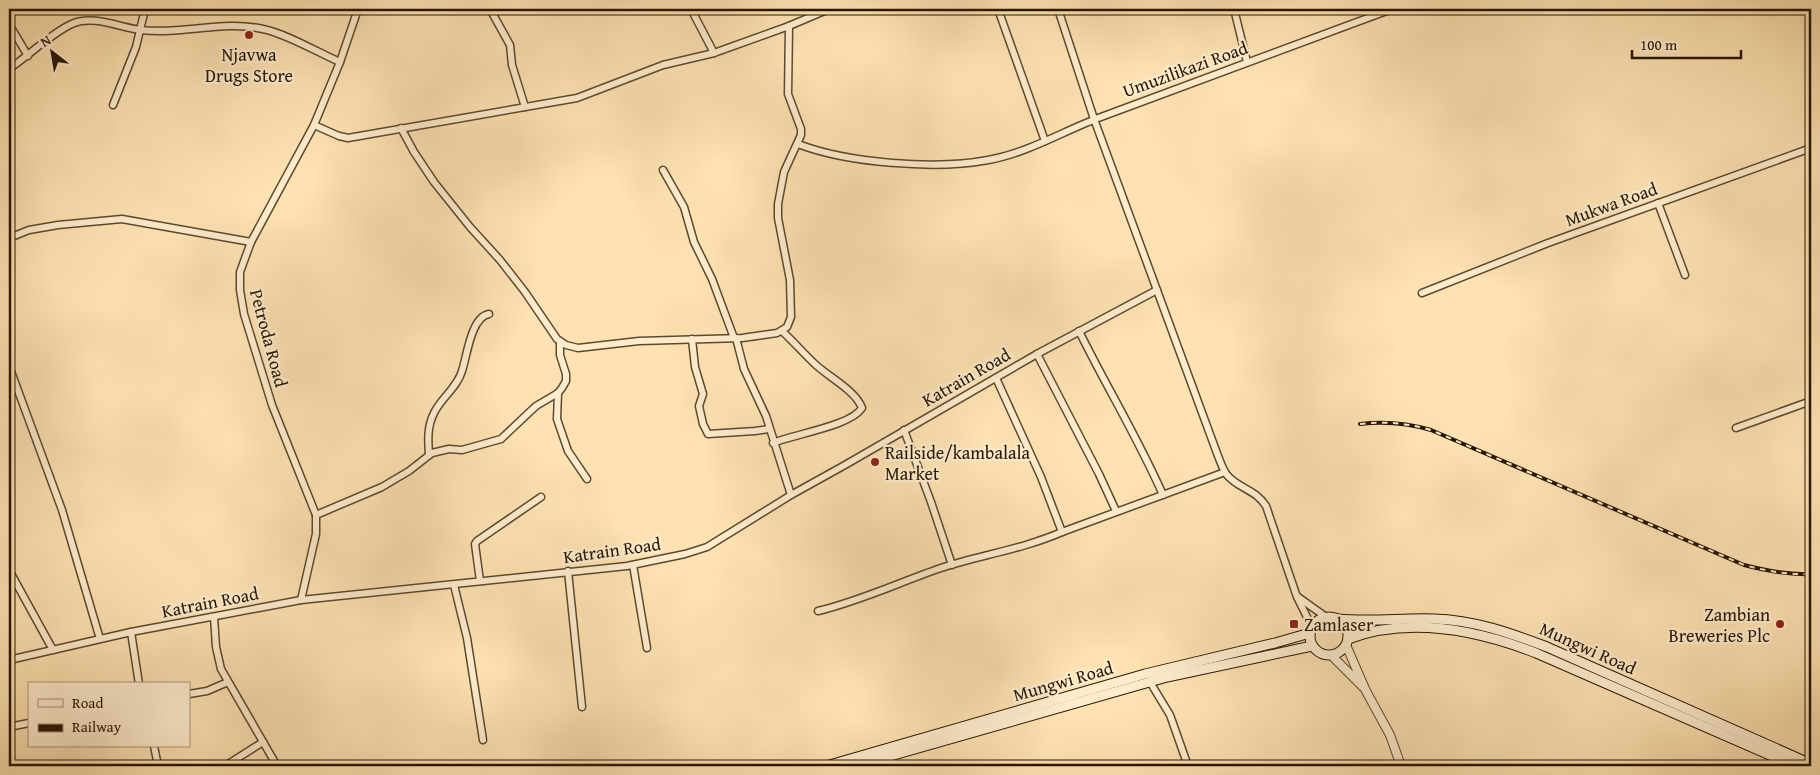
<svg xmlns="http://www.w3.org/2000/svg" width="1820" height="775" viewBox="0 0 1820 775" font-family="'Gentium Book Plus',serif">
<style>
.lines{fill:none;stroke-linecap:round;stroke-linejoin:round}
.minor-casing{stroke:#5c492e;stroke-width:9}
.tertiary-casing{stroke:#5c492e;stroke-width:10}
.secondary-casing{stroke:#261602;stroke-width:11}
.minor{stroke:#feeccd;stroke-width:6}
.tertiary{stroke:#feeccd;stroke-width:8}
.secondary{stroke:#feeccd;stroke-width:9}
.rail-casing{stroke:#261602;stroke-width:4}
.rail{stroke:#feeccd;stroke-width:2;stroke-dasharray:5.5;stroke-linecap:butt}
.poi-dot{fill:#8f2418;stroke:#feeccd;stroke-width:2}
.labels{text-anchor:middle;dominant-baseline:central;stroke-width:4.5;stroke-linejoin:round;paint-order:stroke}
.poi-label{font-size:18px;fill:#261602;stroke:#feeccd;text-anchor:start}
.street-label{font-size:18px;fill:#261602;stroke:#feeccd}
</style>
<rect width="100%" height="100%" fill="#fee2b2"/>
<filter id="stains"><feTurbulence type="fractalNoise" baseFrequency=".004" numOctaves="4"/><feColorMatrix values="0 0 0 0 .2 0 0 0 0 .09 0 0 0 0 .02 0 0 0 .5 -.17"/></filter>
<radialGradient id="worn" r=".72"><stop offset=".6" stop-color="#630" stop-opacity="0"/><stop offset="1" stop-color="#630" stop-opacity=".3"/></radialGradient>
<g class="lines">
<g class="minor-casing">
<g id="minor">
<polyline points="490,9 510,45 512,65 525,107"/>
<polyline points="691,9 714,53"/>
<polyline points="998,9 1045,141"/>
<path d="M1058,9l36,110 124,337c3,7 5,14 9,19 12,14 28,14 39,31l31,91 15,30"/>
<polyline points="1234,9 1247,62"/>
<polyline points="9,24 28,56"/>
<path d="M9,69c19,-13 45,-38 65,-46 20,-8 47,5 67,7 41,5 82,-10 122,-1 24,5 54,23 77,33"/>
<polyline points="113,105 136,47 145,9"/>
<polyline points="314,125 339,136 348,138 577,98 663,65 714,53 789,26 829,9"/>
<polyline points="401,128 414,152 434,182 470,227 500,260 525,292 557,339 566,345 578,348 639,341 742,338 777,333 787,327 791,317 790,280 778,218 778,204 784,172 801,135 801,129 788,94 789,26"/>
<path d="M798,144c49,19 138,26 190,16 40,-7 75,-29 113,-43 97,-36 194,-72 291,-108"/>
<polyline points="663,170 684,207 694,242 712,279 734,338"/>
<polyline points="1658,203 1685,275"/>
<polyline points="9,238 29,230 58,225 122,219 251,242"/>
<polyline points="1422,293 1548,243 1811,148"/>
<path d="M1079,331c27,55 59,107 84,164"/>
<polyline points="736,338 744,369 766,416 791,495"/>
<polyline points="692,339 695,367 703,394 699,406 703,424 708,434 755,431 769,429"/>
<polyline points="1037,354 1099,474 1116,511"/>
<polyline points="9,366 62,510 100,639"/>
<polyline points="558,393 557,419 568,451 587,479"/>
<polyline points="1736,428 1811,401"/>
<polyline points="904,430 931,502 952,565"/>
<path d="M773,443c21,-9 78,-17 89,-35 -6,-17 -33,-31 -46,-43 -12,-11 -22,-23 -34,-34"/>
<path d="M429,455c-1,-15 -2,-28 5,-42 7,-15 23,-25 28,-42 5,-15 9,-54 27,-57"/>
<polyline points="316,515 382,487 409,471 432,453 449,449 462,450 501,439 536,406 558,393 562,388 566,381 566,374 560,355 560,342"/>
<polyline points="1062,532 1225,472"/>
<polyline points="633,565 647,648"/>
<polyline points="9,570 53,650"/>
<polyline points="568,571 582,707"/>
<polyline points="480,581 475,544 477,541 541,497"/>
<polyline points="454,585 467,638 483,740"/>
<polyline points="1298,597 1326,617"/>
<polyline points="301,600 316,534 316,515 272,405 244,314 240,290 240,272 251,242 314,125 340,62 358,9"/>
<path d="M818,611c42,-10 82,-29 123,-43 40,-13 82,-19 121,-36l-21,-55 -45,-99"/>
<polyline points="214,617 216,647 221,669 277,766"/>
<polyline points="131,632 139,684"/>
<polyline points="9,660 131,632 301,600 627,566 685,554 707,547 791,495 845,465 1037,354 1157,290"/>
<polyline points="1150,682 1170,715 1188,766"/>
<polyline points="189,694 207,691 228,682"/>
<polyline points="9,727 29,723"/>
<polyline points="154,746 158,766"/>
<polyline points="225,766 263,742"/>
</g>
</g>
<g class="tertiary-casing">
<g id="tertiary">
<polyline points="1346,645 1366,691 1390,735 1401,766"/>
<polyline points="1331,655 1363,687"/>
</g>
</g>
<g class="secondary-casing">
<g id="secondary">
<circle cx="1329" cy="636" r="19"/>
<path d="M1338,619c32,3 64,-1 96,0 40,1 76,14 113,28l264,117"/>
<path d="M1348,639c62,-23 129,-9 188,14l259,113"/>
<polyline points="826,766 1145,674 1275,643 1310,633"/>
<polyline points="855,766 1167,677 1312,646"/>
</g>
</g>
<use href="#minor" class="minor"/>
<use href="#tertiary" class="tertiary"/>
<use href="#secondary" class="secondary"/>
<g class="rail-casing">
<path id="rail" d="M1360,424c25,-3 47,-1 71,6l313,135c23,6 44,10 67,9"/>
</g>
<use href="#rail" class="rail"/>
</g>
<g class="poi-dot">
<circle cx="249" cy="35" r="5"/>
<circle cx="875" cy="462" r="5"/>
<rect x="1289" y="619" width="10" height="10" rx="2.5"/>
<circle cx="1780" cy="624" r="5"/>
</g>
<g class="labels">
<g class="poi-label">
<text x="249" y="54" text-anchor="middle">Njavwa<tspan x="249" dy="21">Drugs Store</tspan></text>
<text x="885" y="452">Railside/kambalala<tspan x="885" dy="21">Market</tspan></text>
<text x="1770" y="614" text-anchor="end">Zambian<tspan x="1770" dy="21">Breweries Plc</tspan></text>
<text x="1304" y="624">Zamlaser</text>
</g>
<g class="street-label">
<text transform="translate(1185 69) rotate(-20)">Umuzilikazi Road</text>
<text transform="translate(1611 204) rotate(-20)">Mukwa Road</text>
<text transform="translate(269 338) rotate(75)">Petroda Road</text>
<text transform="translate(966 377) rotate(-30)">Katrain Road</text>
<text transform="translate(612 550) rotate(-8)">Katrain Road</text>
<text transform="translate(210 602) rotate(-11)">Katrain Road</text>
<text transform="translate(1588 648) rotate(24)">Mungwi Road</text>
<text transform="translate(1063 681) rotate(-16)">Mungwi Road</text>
</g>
</g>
<rect width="1820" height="775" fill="none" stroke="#fee2b2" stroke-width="30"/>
<rect x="10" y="10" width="1800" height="755" fill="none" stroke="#261602" stroke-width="2.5"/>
<rect x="15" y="15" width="1790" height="745" fill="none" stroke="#261602"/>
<rect x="28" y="682" width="162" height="65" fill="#feeccd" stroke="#a8967c"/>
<rect x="38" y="699" width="25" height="8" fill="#feeccd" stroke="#a8967c"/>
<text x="72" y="708" font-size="15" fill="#261602">Road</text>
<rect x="38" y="724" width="25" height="8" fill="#261602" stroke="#a8967c"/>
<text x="72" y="732" font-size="15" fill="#261602">Railway</text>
<g transform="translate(52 52) rotate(329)" stroke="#feeccd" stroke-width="4" paint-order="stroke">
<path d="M0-4L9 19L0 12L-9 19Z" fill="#261602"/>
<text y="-8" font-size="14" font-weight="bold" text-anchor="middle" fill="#261602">N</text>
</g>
<path d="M1632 50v8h109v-8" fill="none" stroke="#261602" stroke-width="2.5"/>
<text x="1640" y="50" font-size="15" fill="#261602" stroke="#feeccd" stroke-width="4" paint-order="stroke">100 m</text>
<rect width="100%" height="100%" filter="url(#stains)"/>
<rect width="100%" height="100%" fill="url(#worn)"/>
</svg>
